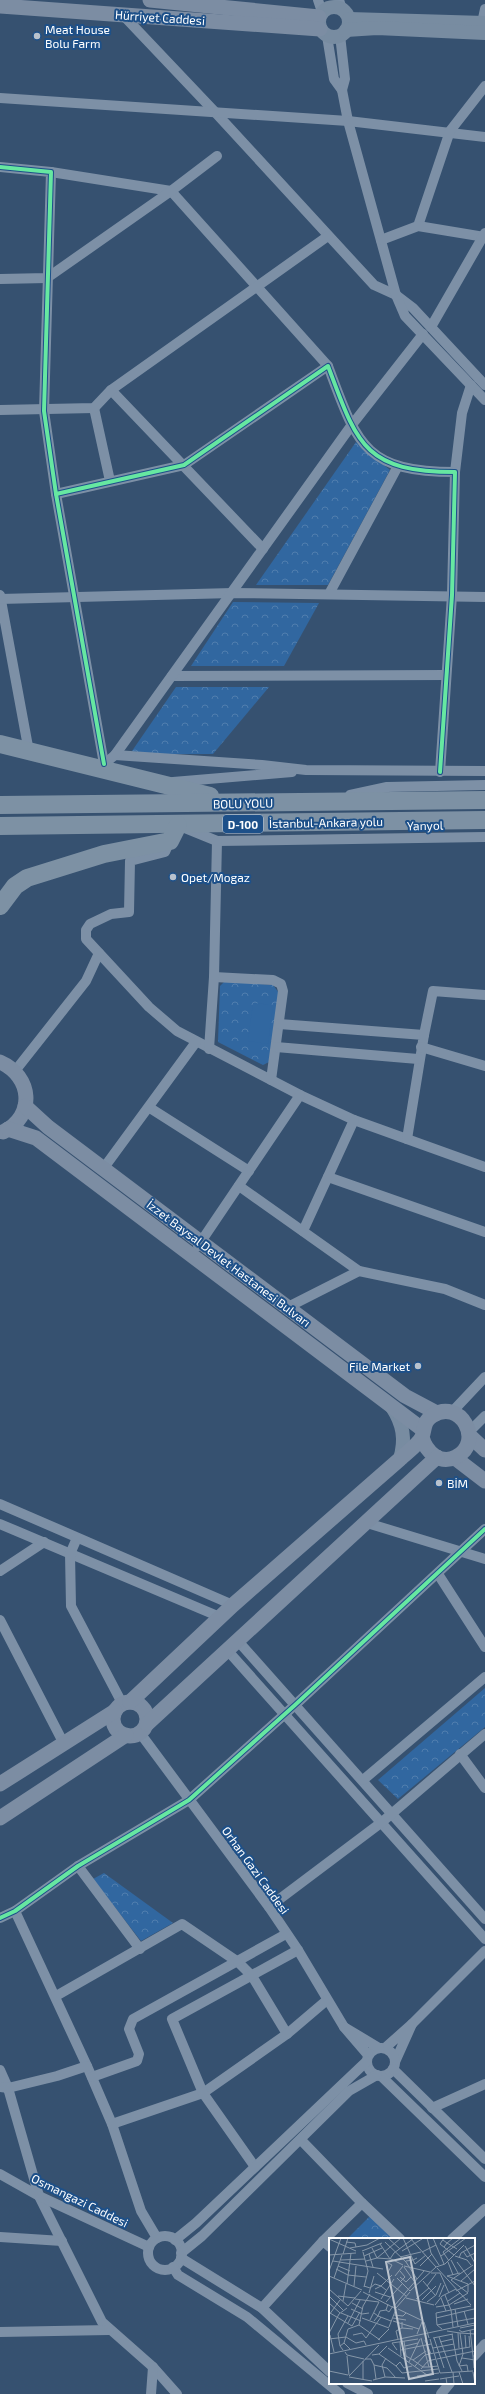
<svg xmlns="http://www.w3.org/2000/svg" width="485" height="2394" viewBox="0 0 485 2394" font-family="'Exo 2',sans-serif">
<style>
.forest{fill:url(#forest-crowns)}
.pitch{fill:#3167a0}
.lines{fill:none;stroke-linecap:round;stroke-linejoin:round}
.street{stroke:#7d90a6;stroke-width:10}
.secondary{stroke:#788ca1;stroke-width:14}
.primary{stroke:#7c8da3;stroke-width:15}
.highway{stroke:#7d91a4;stroke-width:18}
.cycleway-casing{stroke:#1d5089;stroke-width:6}
.cycleway{stroke:#66e7a1;stroke-width:4}
.poi-dot{fill:#b9c2cd;stroke:#1d5089;stroke-width:1.5}
.labels{text-anchor:middle;dominant-baseline:central;stroke-width:4;stroke-linejoin:round;paint-order:stroke}
.shield{fill:#1d5089;stroke:#bbcadc;stroke-width:1}
.shield-label{font-size:11px;font-weight:bold;fill:#fff}
.street-label{font-size:12px;fill:#fff;stroke:#1d5089}
.poi-label{font-size:12px;fill:#fff;stroke:#1d5089;text-anchor:start}
.inset-road{fill:none;stroke:#8697a9;stroke-width:1}
.view{fill:#b9c2cd;fill-opacity:0.15;stroke:#b9c2cd;stroke-width:2}
.inset-edge{fill:none;stroke:#fff;stroke-width:2}
</style>
<defs>
<pattern id="forest-crowns" width="20" height="18" patternUnits="userSpaceOnUse"><rect width="20" height="18" fill="#3167a0"/><path d="M2 6a3 3 0 1 1 6 0M12 15a3 3 0 1 1 6 0" fill="none" stroke="#507eae"/></pattern>
</defs>
<rect width="100%" height="100%" fill="#365170"/>
<g class="forest">
<polygon points="356,442 390,470 328,585 256,585"/>
<polygon points="233,602 319,603 284,666 191,666"/>
<polygon points="176,687 269,687 213,754 134,754 132,751"/>
<polygon points="225,981 273,985 279,993 269,1062 263,1065 218,1042 220,986"/>
<polygon points="485,1688 485,1727 398,1799 378,1780"/>
<polygon points="104,1873 173,1923 141,1941 93,1879"/>
<polygon points="370,2216 393,2239 347,2239"/>
</g>
<polygon class="pitch" points="253,1003 273,1005 268,1044 248,1041"/>
<g class="lines">
<g class="street">
<polyline points="318,0 322,12"/>
<polyline points="339,0 342,9"/>
<polyline points="122,14 214,111 374,285 396,295 413,308 485,385"/>
<polyline points="482,23 485,9"/>
<polyline points="327,36 334,79 342,90 345,79 340,35"/>
<polyline points="342,90 348,121 396,295 405,316 485,400"/>
<polyline points="0,98 348,121 485,137"/>
<polyline points="0,167 51,172 44,411 56,494 104,764"/>
<polyline points="51,172 171,191 328,366"/>
<polyline points="418,226 450,131 485,86"/>
<polyline points="381,240 418,226 485,237"/>
<polyline points="0,279 47,278 171,191 217,156"/>
<polyline points="431,327 485,233"/>
<polyline points="111,390 263,549"/>
<polyline points="94,408 110,481"/>
<polyline points="0,410 94,408 111,390 328,236"/>
<polyline points="455,472 462,413 471,385"/>
<path d="M56,494l128,-29 144,-99c29,77 35,106 127,106l-3,123 -12,177"/>
<polyline points="329,594 398,466"/>
<polyline points="0,595 29,752"/>
<polyline points="0,599 233,593 485,597"/>
<polyline points="172,676 446,675"/>
<polyline points="115,755 262,765 306,770 485,771"/>
<polyline points="103,768 104,764 115,755 351,426 423,334"/>
<polyline points="173,782 292,772"/>
<polyline points="350,795 387,787 485,785"/>
<polyline points="185,828 217,841 485,837"/>
<polyline points="170,841 165,852 130,861 129,912 111,914 90,924 86,930 86,939 149,1007 177,1031 300,1095 354,1120 485,1167"/>
<polyline points="214,977 273,980 281,984 283,991 271,1080"/>
<polyline points="279,1024 424,1035 407,1139"/>
<polyline points="424,1035 433,991 485,995"/>
<polyline points="276,1047 418,1059"/>
<polyline points="421,1047 485,1066"/>
<polyline points="209,1049 214,977 217,841"/>
<polyline points="15,1071 86,981 99,953"/>
<polyline points="150,1108 249,1171"/>
<polyline points="103,1169 196,1042"/>
<polyline points="328,1177 485,1232"/>
<polyline points="239,1186 359,1271"/>
<polyline points="303,1231 354,1120"/>
<polyline points="198,1246 300,1095"/>
<polyline points="288,1307 359,1271 445,1289 485,1305"/>
<polyline points="452,1412 485,1377"/>
<polyline points="470,1431 485,1416"/>
<polyline points="0,1504 233,1605"/>
<polyline points="367,1523 485,1559"/>
<polyline points="0,1524 220,1617"/>
<polyline points="77,1538 70,1554 71,1606 122,1703"/>
<polyline points="0,1571 44,1542"/>
<polyline points="438,1574 485,1647"/>
<polyline points="0,1620 64,1744"/>
<polyline points="238,1641 485,1919"/>
<polyline points="228,1651 485,1939"/>
<polyline points="140,1733 269,1907 298,1950 344,2027"/>
<polyline points="460,1754 485,1788"/>
<polyline points="363,1780 485,1677"/>
<polyline points="78,1866 140,1949"/>
<polyline points="269,1907 382,1822 485,1734"/>
<polyline points="15,1911 87,2066 112,2124 141,2211 157,2238"/>
<polyline points="0,1918 15,1911 78,1866 189,1800 295,1705 485,1529"/>
<polyline points="56,1996 182,1924 238,1962 252,1976 287,2034"/>
<polyline points="412,2024 485,1951"/>
<polyline points="385,2048 412,2024 395,2062"/>
<circle cx="381" cy="2062" r="14"/>
<polyline points="368,2055 344,2027 379,2048"/>
<polyline points="393,2069 485,2159"/>
<polyline points="0,2070 8,2088 39,2196 102,2322 153,2367 177,2394"/>
<polyline points="381,2076 485,2177"/>
<polyline points="92,2077 137,2061 139,2054 129,2029 133,2019 286,1934"/>
<polyline points="0,2087 8,2088 57,2076 87,2066"/>
<polyline points="432,2108 485,2084"/>
<polyline points="112,2124 203,2093 287,2034 327,2000"/>
<polyline points="301,2140 362,2203 400,2239"/>
<polyline points="255,2167 203,2093 172,2019 298,1950"/>
<polyline points="0,2174 39,2196 149,2247"/>
<circle cx="165" cy="2253" r="17"/>
<polyline points="0,2237 62,2241"/>
<polyline points="452,2239 485,2209"/>
<polyline points="175,2240 196,2223 367,2061"/>
<polyline points="323,2241 362,2203"/>
<polyline points="181,2253 202,2236 349,2091 377,2075"/>
<polyline points="181,2258 262,2308 330,2372"/>
<polyline points="173,2267 178,2275 247,2317 340,2394"/>
<polyline points="262,2308 323,2241 330,2247"/>
<polyline points="0,2332 109,2330"/>
<polyline points="474,2356 485,2344"/>
<polyline points="347,2383 368,2394"/>
<polyline points="151,2394 153,2367"/>
<polyline points="441,2394 450,2383"/>
</g>
<g class="secondary">
<circle cx="334" cy="22" r="15"/>
<polyline points="349,19 485,23"/>
<polyline points="346,30 377,28 485,33"/>
<path d="M392,1407c11,17 14,32 8,52"/>
</g>
<g class="primary">
<polyline points="150,0 319,17"/>
<polyline points="0,6 320,29"/>
<path d="M0,1062c32,14 36,54 3,70"/>
<polyline points="25,1106 48,1127 405,1396 437,1413"/>
<polyline points="8,1129 36,1138 422,1429"/>
<polyline points="470,1436 485,1450"/>
<polyline points="455,1458 485,1481"/>
<circle cx="130" cy="1719" r="17"/>
<path d="M130,1702l103,-97 167,-146c6,-6 19,-15 22,-22 3,-8 1,-15 10,-21 28,-19 53,26 24,41 -16,8 -30,-5 -34,-20"/>
<polyline points="147,1724 437,1457"/>
<polyline points="0,1784 115,1711"/>
<polyline points="0,1818 126,1735"/>
</g>
<g class="highway">
<polyline points="0,744 210,796"/>
<polyline points="0,805 485,800"/>
<polyline points="0,826 485,820"/>
<polyline points="0,906 15,886 27,878 104,854 170,841 178,825"/>
</g>
<g class="cycleway-casing">
<g id="cycleway">
<polyline points="0,167 51,172 44,411 56,494 104,764"/>
<path d="M56,494l128,-29 144,-99c29,77 35,106 127,106l-3,123 -12,177"/>
<polyline points="0,1918 15,1911 78,1866 189,1800 295,1705 485,1529"/>
</g>
</g>
<use href="#cycleway" class="cycleway"/>
</g>
<g class="poi-dot">
<circle cx="37" cy="36" r="4"/>
<circle cx="173" cy="877" r="4"/>
<circle cx="418" cy="1366" r="4"/>
<circle cx="439" cy="1483" r="4"/>
</g>
<g class="labels">
<rect class="shield" x="223" y="815" width="40" height="18" rx="3"/>
<g class="shield-label">
<text x="243" y="824">D-100</text>
</g>
<g class="street-label">
<text transform="translate(160 17) rotate(4)">Hürriyet Caddesi</text>
<text transform="translate(243 803) rotate(-1)">BOLU YOLU</text>
<text transform="translate(326 822) rotate(-1)">İstanbul-Ankara yolu</text>
<text transform="translate(425 825) rotate(-1)">Yanyol</text>
<text transform="translate(229 1263) rotate(37)">İzzet Baysal Devlet Hastanesi Bulvarı</text>
<text transform="translate(256 1870) rotate(54)">Orhan Gazi Caddesi</text>
<text transform="translate(80 2200) rotate(26)">Osmangazi Caddesi</text>
</g>
<g class="poi-label">
<text x="45" y="29">Meat House<tspan x="45" dy="14">Bolu Farm</tspan></text>
<text x="181" y="877">Opet/Mogaz</text>
<text x="410" y="1366" text-anchor="end">File Market</text>
<text x="447" y="1483">BİM</text>
</g>
</g>
<g transform="translate(329 2238)">
<rect width="146" height="146" fill="#365170"/>
<path class="inset-road" d="M59,0l12,11M74,0l10,22 4,-2M81,0l26,29M98,0l4,15 8,12M104,0l11,26M115,0l-4,6 14,11M0,1l27,12M114,2l4,3 6,-5M17,4l9,1 1,4M56,4l21,20 11,17M51,6l10,15M136,8l10,17M115,9l3,-4 10,6M21,10l17,-3 13,-7M43,10l5,10 24,-20M33,13l20,-8M73,13l20,-12M134,13l4,6 8,-4M34,14l5,19 -4,16M93,14l14,-7M14,16l5,-16M40,16l4,13M0,17l27,-2M35,18l18,-8M112,18l25,-18M126,18l12,4 4,5M71,19l21,-5M130,20l2,-5 14,-8M61,21l4,-6 20,-15M62,21l12,6M12,22l24,-1M122,22l7,13M4,23l50,8M37,23l11,-3 14,1M77,23l7,-1 2,4 11,-9M120,23l-6,-9 18,-14M119,24l5,13M128,24l18,24M9,28l12,5M75,28l26,6M91,28l12,-12M75,29l10,14M107,29l9,-3 19,-19M108,30l34,37M7,31l12,6 18,2M0,33l12,-33M71,33l5,6 -5,5M59,34l4,-7 -4,-2M48,35l29,23M102,35h9l9,20M0,38l33,14M66,38l8,-10M118,38l21,8v8M118,38l13,-3M71,39l6,5 5,-5M5,40l8,-23M68,40l13,13M94,43l12,14M132,43l14,-12M18,46l4,-31M25,48l2,-20M35,48l6,2 5,-4 6,2 11,-11M98,48l9,-12M0,51l19,17M46,51l6,-3 5,4M81,53l26,-24M127,53l19,-10M34,54l33,17M46,54l15,5M40,55l5,-17M116,57l6,15M9,58l17,2M1,59l13,13M110,59l5,-12M77,60l28,7M112,60l5,13M26,61l24,3M52,61l13,-20M87,61l13,-11M93,62l14,-14M14,63l3,-17M119,63l12,-8M57,64l16,-18M98,64l9,-7 5,-12M0,65l11,10M23,65l11,6M59,66l-2,6 3,2 4,-6M125,66l14,-5M106,67l7,-9 14,-7M19,68l13,-15M65,68l30,-35M107,69l13,-2 19,-12 -17,-13 22,-15M67,70l14,-16M22,71l11,5 7,-1M69,71l23,11M126,71l3,17M122,72l2,17M135,73l4,13M1,75l22,13M12,75l20,8M45,75l4,3 2,-5 6,-1M107,75l1,12 5,4M107,75l35,-7M0,77l11,-15M65,77l9,1 3,-3M33,80l27,10M64,80l13,2M107,80l38,-9M41,82l9,-18M45,83l4,-5 13,5M64,83l26,8M73,84v6l11,1M95,84l5,16M19,85l12,-23M30,87l21,15M108,87l38,-7M23,88l8,-14M60,89l7,-18M131,90l15,-3M130,92l3,2 13,-3M141,92l3,26h2M118,93l13,2 3,21 -4,12M0,95l10,-19 8,-6M129,95l1,15M131,95l15,1M88,96l5,-12M123,96l5,27 5,10M1,97l4,17M24,97l9,-2 4,5M136,97l1,13M110,99l13,35M37,100l15,-21M92,100l8,29 9,-1M104,100l20,-4M105,100l10,30M0,101l17,-2 10,6 8,-2 2,4M69,101l-2,-8 6,-3M101,101l10,34M49,102l11,-11M96,102l6,14M75,103l2,15 7,4 13,-9M71,104l1,14M111,104l13,-3M15,105l4,-14 11,-4 4,-19 7,-12M11,108l-2,-12 10,-18M76,108l13,-3M59,110l39,27M104,110l21,-4M14,112l-3,-4 4,-3 6,6M68,112l-5,-7 26,-4M72,112l30,-6M16,114l2,3 17,4M106,115l35,-6 -1,-11M0,116l146,-31M50,116l17,12 4,-4 4,6 8,-2M43,117l7,-1 8,-8M18,118l2,19M144,118l1,12M133,120l13,2M36,121h6l3,6 2,14M108,121l38,-8M84,122l10,7h6M80,124l11,-23M45,127l13,3 9,10M67,128l6,7 36,-4M86,128l10,-11 9,-2M130,128l8,-1 1,6M92,131l7,-8 8,-2M0,133l19,4M124,134l1,12M130,134l4,12M144,134l2,12M111,135l33,-2M20,138l30,-31M88,138l22,-3M20,139l23,4M56,139l-3,-12 4,-7M117,140l13,-2M34,141v-18M111,141l6,-1 1,6M44,142l12,-3 20,1M96,143l14,-2"/>
<path class="view" d="M81,19l23,117 -24,5 -23,-117z"/>
<rect width="146" height="146" class="inset-edge"/>
</g>
</svg>
